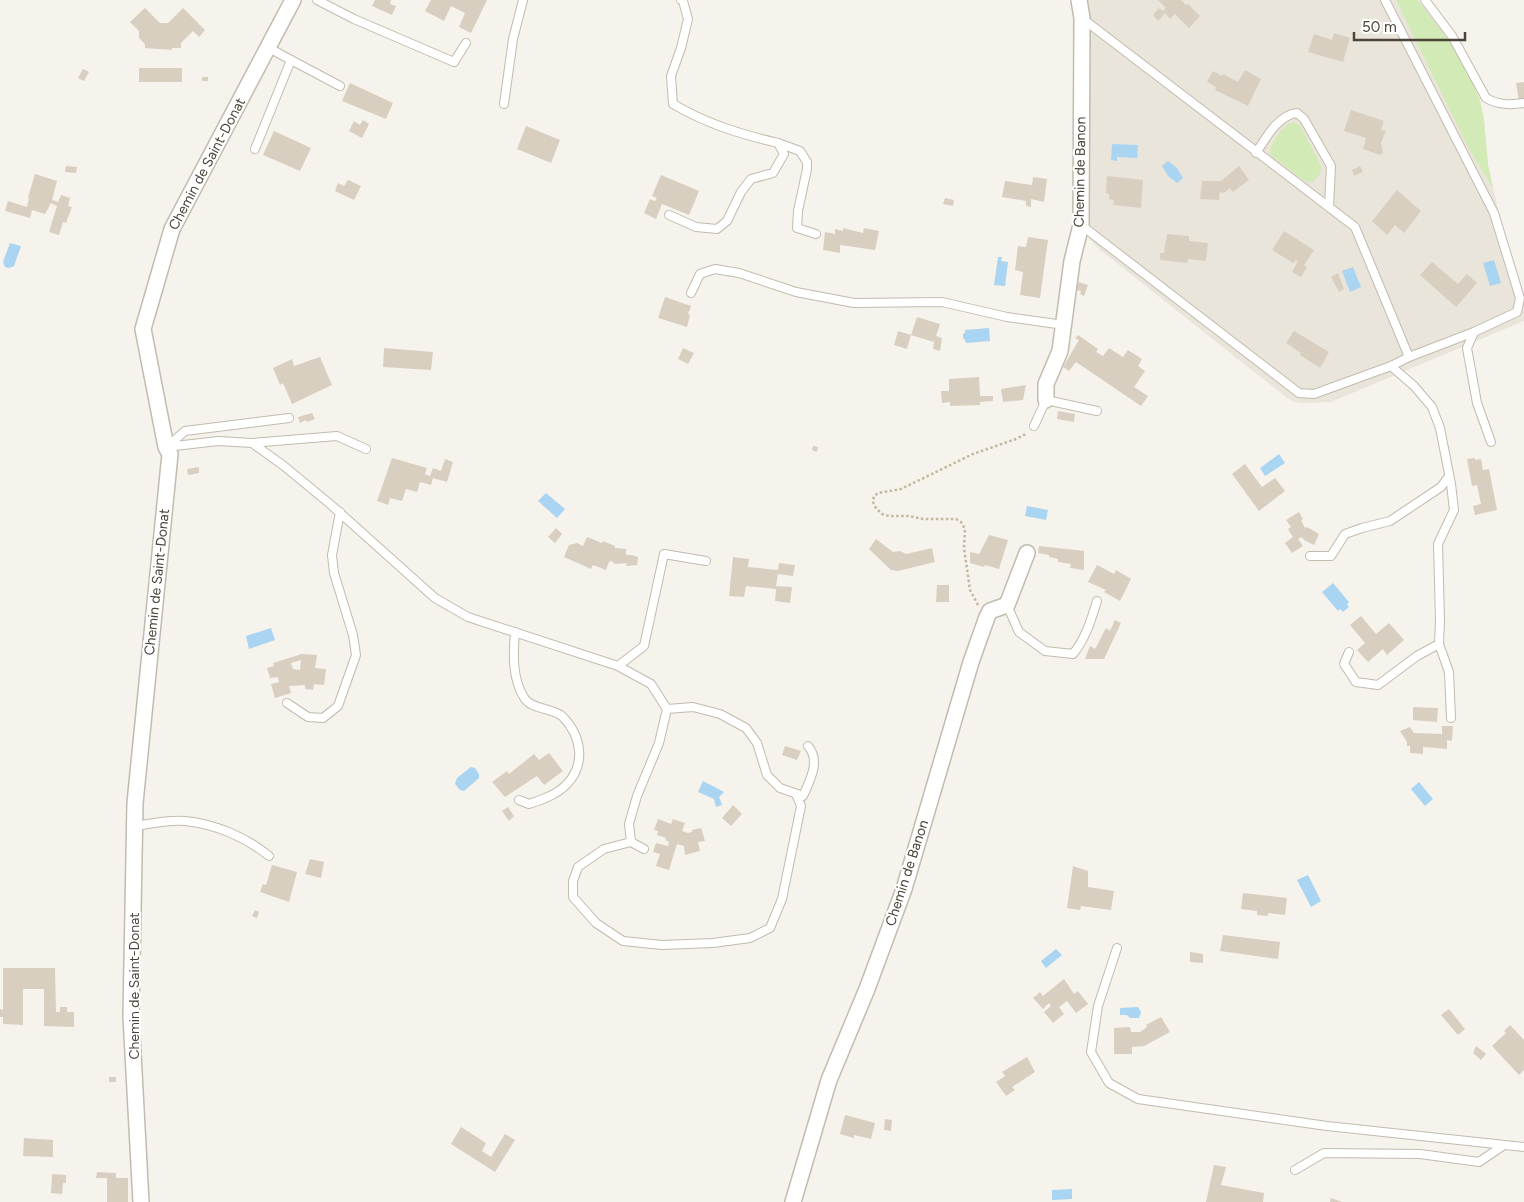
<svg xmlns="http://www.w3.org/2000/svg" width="1524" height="1202" viewBox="0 0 1524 1202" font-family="Figtree,sans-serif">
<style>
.residential{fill:#eae5da}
.green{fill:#d2eab5}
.water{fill:#a9d4f2}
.building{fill:#d8cfc1;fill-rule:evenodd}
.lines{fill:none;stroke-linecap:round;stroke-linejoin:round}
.lane-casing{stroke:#c2bbae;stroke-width:10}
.street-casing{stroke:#c2bbae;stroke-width:18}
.path{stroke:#c4b79f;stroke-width:2.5;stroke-dasharray:2.5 2.5;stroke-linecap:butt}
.lane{stroke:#fff;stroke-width:8}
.street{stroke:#fff;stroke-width:15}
.labels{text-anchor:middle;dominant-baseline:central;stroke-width:4.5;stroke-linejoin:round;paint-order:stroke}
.street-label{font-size:14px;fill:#4b4439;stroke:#fff}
</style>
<rect width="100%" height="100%" fill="#f6f3ec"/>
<polygon class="residential" points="1072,0 1418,0 1452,43 1480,100 1484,120 1488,165 1505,240 1524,299 1524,321 1331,402 1303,403 1294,402 1286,397 1099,249 1083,232 1087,97"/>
<g class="green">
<polygon points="1396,0 1418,0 1462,59 1480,100 1484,120 1488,165 1493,188 1469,149"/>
<path d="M1293,122l7,3 21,41 -1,8 -7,8 -8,-1 -32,-24 -3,-4c0,-11 13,-27 23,-31z"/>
</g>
<g class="water">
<polygon points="1112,144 1138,145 1137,158 1117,157 1117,161 1111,160"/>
<polygon points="1168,161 1177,168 1183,178 1177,183 1168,176 1162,166"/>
<polygon points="10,243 21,246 14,266 9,268 5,267 3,262"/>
<polygon points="998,257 1002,257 1001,261 1008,262 1005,286 994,285"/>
<polygon points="1494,260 1501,283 1490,286 1483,263"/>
<polygon points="1353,267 1361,287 1350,292 1342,271"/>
<polygon points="989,328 990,341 966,343 965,340 963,338 963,334 965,333 965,330"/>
<polygon points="1279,454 1285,463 1265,476 1260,468"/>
<polygon points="546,493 565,509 557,518 538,501"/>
<polygon points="1027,506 1048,510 1046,520 1025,516"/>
<polygon points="1333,583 1349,602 1347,604 1349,607 1343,612 1340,609 1338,611 1322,592"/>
<polygon points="271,628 275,640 249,649 246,636"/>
<polygon points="471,767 475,768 479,774 479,778 464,791 460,790 455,784 457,778"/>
<polygon points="703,781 724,792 719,797 722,805 716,807 714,799 698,792"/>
<polygon points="1419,782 1433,799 1425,806 1411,789"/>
<polygon points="1308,875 1321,901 1311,907 1297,880"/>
<polygon points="1056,949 1062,955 1046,968 1041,961"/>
<polygon points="1138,1007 1141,1012 1139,1018 1130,1018 1127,1015 1120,1015 1120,1008"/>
<polygon points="1072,1189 1072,1199 1052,1200 1052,1190"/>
</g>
<g class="building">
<polygon points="375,0 391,0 390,4 396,6 392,15 372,6"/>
<polygon points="431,0 487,0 471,33 459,27 465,13 451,6 444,21 425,11"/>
<polygon points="1158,0 1181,0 1186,5 1188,4 1200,16 1189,28 1175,14 1170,19 1165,13 1158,21 1153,15 1159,8 1163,11 1166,8"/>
<polygon points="145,8 160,23 168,23 183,8 205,30 199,37 193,31 181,43 181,48 172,48 172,50 145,48 145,44 139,38 139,31 130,22"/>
<polygon points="1334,33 1350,38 1343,62 1308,52 1314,34 1332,40"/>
<rect x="139" y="68" width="43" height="14"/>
<polygon points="83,69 89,72 84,81 78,78"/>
<polygon points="1245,70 1261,79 1248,106 1215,90 1216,87 1207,82 1213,71 1222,76 1223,74 1238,82"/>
<rect x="202" y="77" width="6" height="4"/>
<polygon points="1524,82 1524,100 1519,101 1516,83"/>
<polygon points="350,83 393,103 386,119 342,101"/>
<polygon points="1351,110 1384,121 1381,130 1386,131 1381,143 1383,153 1380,155 1363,149 1366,138 1344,131"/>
<polygon points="363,120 369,124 362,138 349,131 354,121 360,125"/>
<polygon points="526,126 560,140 551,163 517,149"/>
<polygon points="274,131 311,148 300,171 263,155"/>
<polygon points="66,166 77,167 76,173 65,172"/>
<polygon points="1239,166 1249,180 1233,192 1230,188 1224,193 1220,192 1219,200 1200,199 1202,181 1221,181"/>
<polygon points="1360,166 1363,172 1354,176 1352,170"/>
<polygon points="35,174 57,181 52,200 58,202 61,195 70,198 68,206 72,207 66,223 63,222 59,235 49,232 57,206 51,203 45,214 32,210 30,218 5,211 8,201 27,207 29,198 28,197"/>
<polygon points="661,175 699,191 689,215 662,204 656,219 644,213 650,199 655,201 657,198 652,196"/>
<polygon points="1107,176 1143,180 1141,208 1113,205 1114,200 1109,199 1109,194 1106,193"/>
<polygon points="1033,177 1047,179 1044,202 1031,199 1031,207 1026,206 1026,201 1002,197 1005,181 1032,185"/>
<polygon points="348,180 361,186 354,200 335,191 338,183 344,186"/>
<polygon points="1397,190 1421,211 1404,233 1395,225 1387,235 1372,221"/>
<polygon points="945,198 954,200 953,206 943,204"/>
<polygon points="843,228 863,233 864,228 879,231 875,250 840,245 840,253 823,250 825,232 835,234 835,229 843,231"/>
<polygon points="1284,231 1314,250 1304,265 1307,267 1301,277 1292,272 1298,261 1296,260 1293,263 1272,250"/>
<polygon points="1167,234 1189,236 1189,241 1208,243 1206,261 1188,259 1187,263 1160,260 1160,253 1164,253"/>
<polygon points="1028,237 1048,240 1040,298 1020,295 1023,272 1015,270 1018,246 1026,247"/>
<polygon points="1432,262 1458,284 1467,274 1477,283 1456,307 1420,275"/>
<polygon points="1338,273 1344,289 1339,292 1331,277"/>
<polygon points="1079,282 1088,285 1084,296 1080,294 1081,291 1076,290"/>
<polygon points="665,297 691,306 688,314 690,315 687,327 658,318"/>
<polygon points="917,317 940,324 936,336 942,338 940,351 933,349 934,342 911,335"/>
<polygon points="898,331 911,335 907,349 894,345"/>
<polygon points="1294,331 1329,352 1320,368 1300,355 1301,353 1286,343"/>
<polygon points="1078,335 1098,349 1096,352 1103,356 1109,348 1123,357 1128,350 1142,359 1138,366 1145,371 1134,387 1148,396 1141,406 1076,362 1069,371 1063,367 1079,340 1075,338"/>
<polygon points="384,348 433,352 431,370 383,367"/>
<polygon points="683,348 694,353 688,364 678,359"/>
<polygon points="320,357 332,385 292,404 283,383 280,385 273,368 292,359 294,366"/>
<polygon points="979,377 980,396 993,396 993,401 980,402 980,405 950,406 950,402 942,403 941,391 949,391 949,379"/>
<polygon points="1026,385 1023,400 1003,402 1001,389"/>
<polygon points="1058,411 1075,414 1074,422 1057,419"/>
<polygon points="312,413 315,419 307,422 306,420 300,423 298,417"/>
<polygon points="813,446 818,447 817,452 812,450"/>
<polygon points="392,458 427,468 425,474 430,476 433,468 441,471 445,459 453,462 447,482 433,478 431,485 420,482 417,492 406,489 402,501 390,498 388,505 377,501"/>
<polygon points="1475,458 1475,460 1481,459 1483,470 1489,469 1497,510 1475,515 1473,506 1481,504 1477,485 1472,486 1467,459"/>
<polygon points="1245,464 1262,487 1275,478 1285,491 1259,511 1232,474"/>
<polygon points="199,467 199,473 188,475 187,469"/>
<polygon points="1299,512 1303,519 1301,520 1305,528 1307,527 1319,534 1314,545 1304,540 1302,537 1298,539 1303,546 1292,553 1285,543 1293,537 1288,529 1291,527 1286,520"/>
<polygon points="556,528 562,534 555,543 548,537"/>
<polygon points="989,535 1008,540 999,569 985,565 984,567 970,563 970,552 979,554"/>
<polygon points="587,537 602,543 603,541 615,546 615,548 626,549 626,555 632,555 638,557 637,565 626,566 627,563 615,564 612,561 609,562 606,570 593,565 591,569 564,557 569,545 577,543 583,546"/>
<polygon points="876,539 893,552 900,551 906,554 932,548 935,562 898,571 891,570 869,549"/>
<polygon points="1039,546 1084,551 1084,570 1070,568 1071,564 1058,562 1058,559 1049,557 1049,555 1038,553"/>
<polygon points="733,557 749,559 748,567 778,570 779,563 795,565 793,576 778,574 776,586 792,587 790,603 775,601 776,589 746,586 744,597 729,596"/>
<polygon points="1097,565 1114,574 1116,570 1131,579 1120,601 1104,592 1106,590 1088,582"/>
<polygon points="937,585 949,585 949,602 936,602"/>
<polygon points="1361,616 1376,634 1389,623 1404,640 1387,655 1383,649 1368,662 1357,650 1365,643 1350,625"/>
<polygon points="1115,620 1121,623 1104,659 1085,659 1090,646 1095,649 1106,628 1110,631"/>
<path d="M302,654l15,1 -2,13 11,1 -2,16 -10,-1 -1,6 -8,-1v-4l-16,1 2,7 -16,5 -4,-14 8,-2 -1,-5 -8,1 -3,-10 7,-2 -1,-3zM301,660l-1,10 -7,-1 -2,-6z"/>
<polygon points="1413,707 1438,708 1437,722 1413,720"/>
<polygon points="1442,726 1453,726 1452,741 1447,740 1447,749 1423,747 1423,754 1410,753 1410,746 1407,746 1407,742 1400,731 1410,727 1414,733 1442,734"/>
<polygon points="785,746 801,751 797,760 782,755"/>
<polygon points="549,753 563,771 544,785 537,776 505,797 492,782 507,771 509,774 534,754 539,760"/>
<polygon points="733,805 742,814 731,826 722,818"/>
<polygon points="508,807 514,816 509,821 502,811"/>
<polygon points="658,819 671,824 673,819 685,823 682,831 688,833 692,832 692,830 701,828 705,841 698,842 700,851 685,855 684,846 677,844 669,870 656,866 660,854 653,852 656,843 668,846 669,842 665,840 666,838 657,835 658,831 654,830"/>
<polygon points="310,859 324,862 321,878 305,874"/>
<polygon points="272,865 297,872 289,902 260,892 263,884 266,885"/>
<polygon points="1073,866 1088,871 1088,887 1114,891 1111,910 1081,906 1080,910 1067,908"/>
<polygon points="1243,893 1287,898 1285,915 1268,913 1268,916 1257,915 1257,911 1241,909"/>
<polygon points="255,910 259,912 257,918 252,916"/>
<polygon points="1223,935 1280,942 1278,959 1220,951"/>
<polygon points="1190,952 1203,954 1203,963 1190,962"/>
<polygon points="3,968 55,968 56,1012 60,1012 60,1007 67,1007 67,1012 74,1012 74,1027 44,1026 44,989 23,989 23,1025 3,1024 3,1017 0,1017 0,1009 3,1010"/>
<polygon points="1064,979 1074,994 1078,991 1088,1004 1076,1013 1067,1001 1059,1007 1064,1014 1053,1023 1044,1012 1051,1006 1049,1003 1043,1009 1033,998 1040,992 1043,996"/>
<polygon points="1449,1009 1465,1029 1458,1035 1441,1015"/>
<polygon points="1161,1017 1170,1032 1144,1046 1132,1047 1132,1054 1114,1054 1114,1028 1130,1027 1131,1032 1140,1032 1147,1027 1146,1025"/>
<polygon points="1510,1025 1524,1040 1524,1070 1519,1075 1492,1046 1506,1033 1504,1031"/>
<polygon points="1476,1046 1486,1054 1481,1060 1473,1053"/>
<polygon points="1027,1057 1035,1072 1012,1087 1015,1090 1006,1096 996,1082 1005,1076 1002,1072"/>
<rect x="109" y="1077" width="7" height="5"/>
<polygon points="845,1115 875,1123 871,1139 854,1135 854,1138 840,1134"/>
<polygon points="885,1119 892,1120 891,1131 884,1130"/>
<polygon points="461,1127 486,1143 482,1151 491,1157 505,1134 515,1140 495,1172 451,1144"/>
<polygon points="24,1138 53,1140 53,1157 23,1156"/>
<polygon points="1214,1165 1226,1167 1221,1185 1264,1193 1263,1202 1206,1202"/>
<polygon points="97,1172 116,1173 116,1178 128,1178 128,1202 107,1202 107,1178 96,1178"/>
<polygon points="52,1174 66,1175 66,1183 63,1183 62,1194 51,1193"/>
<polygon points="1331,1198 1342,1202 1330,1202"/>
</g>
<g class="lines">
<g class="lane-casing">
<g id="lane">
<polyline points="317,0 354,19 454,62 466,43"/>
<polyline points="1385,0 1494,213 1520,298 1517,312 1474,332 1467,348 1477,403 1491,442"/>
<path d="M1425,0l27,36 34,62c12,7 24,7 38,5"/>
<polyline points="291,60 340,86"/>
<polyline points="504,104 513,39 523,0"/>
<polyline points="778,143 800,151 807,162 807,169 798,211 797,228 816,234"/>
<polyline points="255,149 291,60 269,48"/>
<path d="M1256,153c10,-15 22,-38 41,-40l7,6 27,47 -2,41"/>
<path d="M669,215l27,12 21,2 10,-8 14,-29 10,-13 22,-6 11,-19 -6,-11c-38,-9 -71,-19 -105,-39l-2,-28 10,-28 7,-29 -5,-18 -2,-1"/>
<polyline points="1081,225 1299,393 1314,394 1391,366 1409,357 1355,227 1083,19"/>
<polyline points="691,293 700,274 715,269 739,273 796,292 854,303 942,302 1007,317 1064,325"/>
<polyline points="1409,357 1474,332"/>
<polyline points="1391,366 1414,386 1432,407 1440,428 1451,484 1454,510 1438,544 1440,620 1439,644 1449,672 1451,718"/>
<polyline points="1034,426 1046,400 1097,411"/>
<polyline points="252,443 337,436 366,449"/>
<polyline points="168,446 185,431 289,418"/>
<polyline points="166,447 218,441 252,443 284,466 330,504 435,598 468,617 618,666 644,646 664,554 706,561"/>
<polyline points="1310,556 1331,556 1345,534 1362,528 1390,521 1441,487 1449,476"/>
<path d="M1007,605l12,27 26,19 28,3c13,-16 18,-34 24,-53"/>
<path d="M515,632c-2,22 -3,48 10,67 8,11 29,9 38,18 19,20 23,48 3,68 -10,10 -25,15 -37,19l-10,-4"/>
<polyline points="1349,652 1344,664 1356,682 1378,685 1417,656 1439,644"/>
<polyline points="618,666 651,684 667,709 659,743 637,796 629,824 631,842 644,849"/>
<polyline points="287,703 308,717 323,718 338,706 356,655 353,635 334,573 332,555 340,512"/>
<path d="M667,709l26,-2 27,7 26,14 11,15 10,32 13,13 23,8c7,-16 18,-35 5,-50"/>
<path d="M135,826c16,-2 34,-7 50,-5 30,3 61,16 84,35"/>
<polyline points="631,842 604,849 578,867 573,881 573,897 596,923 623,941 662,945 713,943 750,938 770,928 782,899 801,806 796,794"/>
<polyline points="1117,948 1098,1006 1091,1052 1109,1083 1138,1099 1327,1126 1524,1147"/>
<polyline points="1295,1170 1324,1153 1420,1154 1479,1162 1504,1145"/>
</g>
</g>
<g class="street-casing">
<g id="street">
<polyline points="1046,400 1046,384 1060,351 1072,261 1081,225 1082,18 1079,0"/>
<polyline points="141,1202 131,1016 135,803 170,454 166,447 143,329 172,229 293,0"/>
<polyline points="793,1202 829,1080 867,989 904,889 971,662 987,617 990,611 1007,605 1027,553"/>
</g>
</g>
<polyline class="path" points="978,605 970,590 964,548 965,529 961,522 956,519 923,519 909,516 889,516 882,514 876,508 873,502 874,496 878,493 901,489 973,454 1016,439 1026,434"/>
<use href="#lane" class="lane"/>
<use href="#street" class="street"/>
</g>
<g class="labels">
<g class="street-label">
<text transform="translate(207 164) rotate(-62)">Chemin de Saint-Donat</text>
<text transform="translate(1080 172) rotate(-89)">Chemin de Banon</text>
<text transform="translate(157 582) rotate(-84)">Chemin de Saint-Donat</text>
<text transform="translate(907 873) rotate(-72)">Chemin de Banon</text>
<text transform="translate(134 986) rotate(-90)">Chemin de Saint-Donat</text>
</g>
</g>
<path d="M1354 32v8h111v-8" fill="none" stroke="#4b4439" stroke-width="2.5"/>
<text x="1362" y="32" font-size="15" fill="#4b4439" stroke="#ffffff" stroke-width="4" paint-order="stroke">50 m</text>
</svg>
